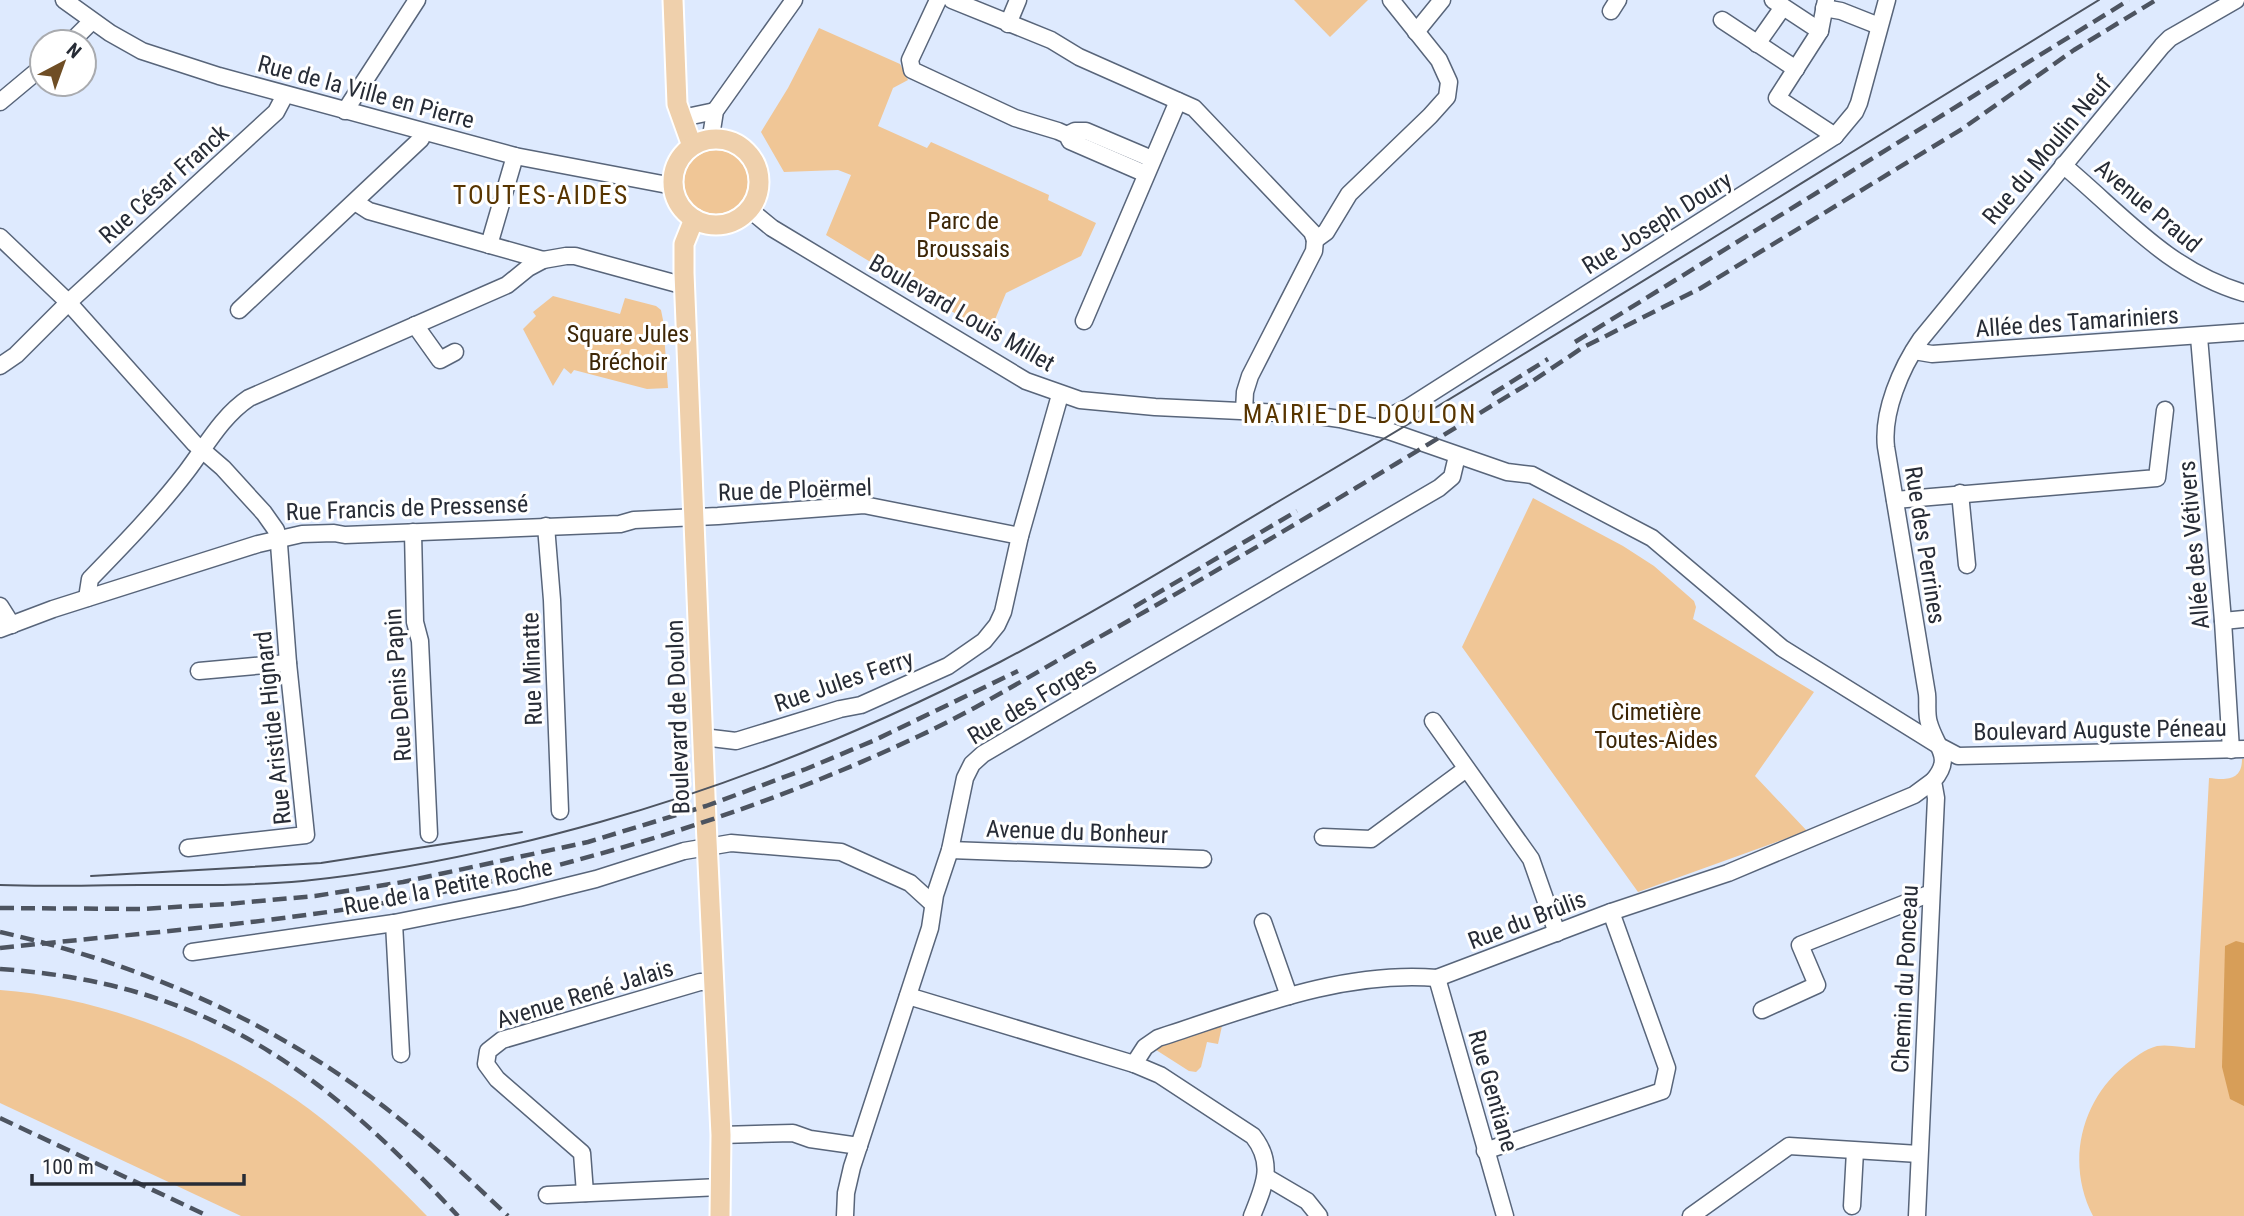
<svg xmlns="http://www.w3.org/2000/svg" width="2244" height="1216" viewBox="0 0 2244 1216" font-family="'Roboto Condensed',sans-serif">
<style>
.green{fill:#f0c696}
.forest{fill:#d79e58}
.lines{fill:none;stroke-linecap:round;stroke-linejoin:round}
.minor-casing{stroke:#58657a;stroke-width:19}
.major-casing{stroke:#fff;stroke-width:23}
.minor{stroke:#fff;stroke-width:16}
.major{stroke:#efd0ac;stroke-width:19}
.tram{stroke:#4d5460;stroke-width:2}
.rail{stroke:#4d5460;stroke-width:4.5;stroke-dasharray:14 7;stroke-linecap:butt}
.labels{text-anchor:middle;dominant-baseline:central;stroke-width:6;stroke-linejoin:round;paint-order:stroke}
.street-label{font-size:24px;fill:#272c36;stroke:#fff}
.park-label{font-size:24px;fill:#3d2606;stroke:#fff}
.neighbourhood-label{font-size:26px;letter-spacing:2px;fill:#583500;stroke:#fff}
</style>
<rect width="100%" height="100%" fill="#deeafe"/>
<g class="green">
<polygon points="1294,0 1368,0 1330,37"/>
<polygon points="819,28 900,64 908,80 893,88 878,126 927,148 931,142 1049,195 1048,200 1096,223 1081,256 1006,293 989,334 826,235 851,175 838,170 784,172 761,132 788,88"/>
<circle cx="716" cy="182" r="32"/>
<polygon points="553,296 620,314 625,298 656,306 661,310 663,320 668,388 647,389 574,370 571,374 564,368 553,386 523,329 536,316 533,312"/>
<polygon points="1533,498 1623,546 1654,566 1694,601 1696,607 1693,619 1814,692 1755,776 1807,831 1638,892 1462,647"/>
<path d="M2242,759h2v457h-151c-27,-52 -13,-114 32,-151 9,-7 20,-16 32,-19 12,-2 26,2 38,2l14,-270c17,2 33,3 33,-19z"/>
<path d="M0,990c107,7 223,56 309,119 43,32 81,69 118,107h-186l-241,-113z"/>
<polygon points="1222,1026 1218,1044 1207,1042 1201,1067 1196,1072 1189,1071 1153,1048"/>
</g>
<polygon class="forest" points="2236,941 2244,943 2244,1106 2230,1099 2222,1067 2225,946"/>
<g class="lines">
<g class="minor-casing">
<g id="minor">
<polyline points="64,0 110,33 142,51 219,76 515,156 673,186"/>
<polyline points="938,0 910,60 912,70 1015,118 1058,131 1067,135 1070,141 1146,174"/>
<polyline points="952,0 1051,40 1079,57 1194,108 1312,232 1315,240"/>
<polyline points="1773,0 1820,31"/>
<polyline points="1826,0 1820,31 1777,98 1835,136"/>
<polyline points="1824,8 1841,11 1879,26"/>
<polyline points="1611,11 1618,0"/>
<polyline points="1722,20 1796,69"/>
<polyline points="1008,24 1018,0"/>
<polyline points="1416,32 1442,0"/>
<polyline points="71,42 92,21"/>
<polyline points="1757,44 1783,7"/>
<polyline points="0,102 42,67"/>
<polyline points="345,111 417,0"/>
<polyline points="682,118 715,111"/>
<polyline points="1067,135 1075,131 1086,131 1152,159"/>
<polyline points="714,139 712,130 715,111 794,0"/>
<path d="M2063,165c60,50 104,105 181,128"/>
<polyline points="355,202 369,211 543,260"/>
<polyline points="750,210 772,228 1026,381 1080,400 1155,407 1305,414 1340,419 1386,430 1507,472 1532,475 1652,538 1782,648 1941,747 1958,756 2244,749"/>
<polyline points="0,237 68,302 194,443 223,468 264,513 276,530 279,544 288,663 306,835 188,848"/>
<polyline points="1315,240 1326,232 1349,194 1430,116 1447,97 1449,82 1439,60 1391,0"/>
<polyline points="489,245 515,156"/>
<polyline points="239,310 421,139"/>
<polyline points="1084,321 1178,101"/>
<polyline points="415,325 440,360 455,352"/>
<polyline points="2199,337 2223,621 2231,750"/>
<polyline points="1914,351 1932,354 2244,332"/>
<polyline points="0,366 16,355 72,299 276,112 285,95"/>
<polyline points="1244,411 1245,392 1250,376 1314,251 1315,240"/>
<polyline points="1378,428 1392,415 1409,407 1835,136 1855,112 1859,103 1887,0"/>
<polyline points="1960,493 1967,565"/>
<polyline points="1895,500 2157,478 2165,410"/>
<polyline points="546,526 552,600 560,811"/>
<polyline points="413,532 415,622 420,641 429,834"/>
<path d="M87,598l3,-19c33,-34 68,-70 97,-108 19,-25 35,-55 62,-73l258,-113 21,-17 15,-8 23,-4h9l110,30"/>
<polyline points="0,606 12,625"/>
<polyline points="2223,621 2244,619"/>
<polyline points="0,629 53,609 258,544 302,534 334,533 345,535 620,524 634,520 718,516 864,505 1020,536"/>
<polyline points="199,671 288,663"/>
<polyline points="1433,721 1531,859 1557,933"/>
<polyline points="703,737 736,741 840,709 861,705 948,666 984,641 997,625 1003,612 1020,536 1060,395"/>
<polyline points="1323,837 1371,839 1466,769"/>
<polyline points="950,850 1203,859"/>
<polyline points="1263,922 1289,996"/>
<polyline points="394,923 401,1054"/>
<polyline points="192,952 394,923 519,898 596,879 684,851 731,843 841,852 910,883 933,904"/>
<polyline points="1437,978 1505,1216"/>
<path d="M908,996l226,68 11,-17 13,-9c90,-29 184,-68 279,-60l174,-66 117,-39 186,-78 19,-14"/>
<polyline points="1762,1010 1817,985 1800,945 1931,893"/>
<path d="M1134,1064l26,11 93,61c22,28 11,50 -1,80"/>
<polyline points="721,1135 793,1133 810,1139 859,1146"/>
<polyline points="1485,1151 1662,1091 1667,1068 1611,912"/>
<polyline points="1266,1177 1307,1201 1319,1216"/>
<polyline points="585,1193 582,1153 497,1079 486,1064 488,1051 502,1040 700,982 714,982"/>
<polyline points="547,1195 720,1187"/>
<polyline points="1852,1206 1855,1151"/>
<polyline points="845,1216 846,1193 852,1167 930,928 935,895 950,850 965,778 972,764 983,754 1439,488 1452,477 1457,456"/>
<polyline points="1691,1216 1789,1146 1919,1154"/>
<path d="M1917,1216l19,-418 -3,-17c21,-24 3,-33 -4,-58 -3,-9 -1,-20 -2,-29l-41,-247c-4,-35 15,-79 35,-108l241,-293 8,-8 66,-38"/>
</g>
</g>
<g class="major-casing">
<g id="major">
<polyline points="673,0 677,104 692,146"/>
<circle cx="716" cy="182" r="43"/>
<polyline points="694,219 684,244 684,273 706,820 721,1135 720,1216"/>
</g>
</g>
<use href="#minor" class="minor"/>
<use href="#major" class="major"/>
<g class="tram">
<polyline points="91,876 321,863 522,832"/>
<path d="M0,885c47,2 93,0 140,0 54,0 109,1 163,-4 100,-10 201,-32 297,-59 139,-39 272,-94 400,-160 107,-56 209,-120 313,-181 265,-157 524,-321 786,-481"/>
</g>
<g class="rail">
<polyline points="1575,342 2129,0"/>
<polyline points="1492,394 1548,359"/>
<polyline points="1134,607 1297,511"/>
<polyline points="0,908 141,909 227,904 315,896 403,882 588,842 706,806 806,769 875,740 1018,671"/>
<path d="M0,932c133,30 261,84 371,165 49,36 93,77 137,119"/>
<path d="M0,948c102,-11 204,-19 306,-33 99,-13 197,-34 293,-61 109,-30 218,-70 320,-118 58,-27 112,-61 168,-92 150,-83 297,-173 444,-262l51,-34 119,-60 261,-159 112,-79 82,-50"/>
<path d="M0,969c206,14 322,101 458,247"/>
<polyline points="0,1118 208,1216"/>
</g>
</g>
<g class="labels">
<g class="street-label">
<text transform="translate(366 92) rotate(15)">Rue de la Ville en Pierre</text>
<text transform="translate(2047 150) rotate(-50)">Rue du Moulin Neuf</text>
<text transform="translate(164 184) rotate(-42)">Rue César Franck</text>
<text transform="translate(2148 206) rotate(40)">Avenue Praud</text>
<text transform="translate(1657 223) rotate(-32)">Rue Joseph Doury</text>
<text transform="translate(962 313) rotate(30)">Boulevard Louis Millet</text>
<text transform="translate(2077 322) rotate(-4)">Allée des Tamariniers</text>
<text transform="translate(795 490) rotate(-2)">Rue de Ploërmel</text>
<text transform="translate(407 508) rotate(-2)">Rue Francis de Pressensé</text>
<text transform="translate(1925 545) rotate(81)">Rue des Perrines</text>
<text transform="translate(2194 545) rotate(-95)">Allée des Vétivers</text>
<text transform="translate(532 669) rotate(-92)">Rue Minatte</text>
<text transform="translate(844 681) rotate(-19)">Rue Jules Ferry</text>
<text transform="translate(398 685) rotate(-94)">Rue Denis Papin</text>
<text transform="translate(1032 701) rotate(-31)">Rue des Forges</text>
<text transform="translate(678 717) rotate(-92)">Boulevard de Doulon</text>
<text transform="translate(273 728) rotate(-96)">Rue Aristide Hignard</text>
<text transform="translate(2100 730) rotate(-1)">Boulevard Auguste Péneau</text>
<text transform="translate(1077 832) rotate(2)">Avenue du Bonheur</text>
<text transform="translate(448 887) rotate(-11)">Rue de la Petite Roche</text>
<text transform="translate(1527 920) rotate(-21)">Rue du Brûlis</text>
<text transform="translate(1905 979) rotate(-87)">Chemin du Ponceau</text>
<text transform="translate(585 994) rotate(-17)">Avenue René Jalais</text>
<text transform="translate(1493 1091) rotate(74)">Rue Gentiane</text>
</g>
<g class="park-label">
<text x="963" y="221">Parc de<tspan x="963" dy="28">Broussais</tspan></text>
<text x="628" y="334">Square Jules<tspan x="628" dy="28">Bréchoir</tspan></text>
<text x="1656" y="712">Cimetière<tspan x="1656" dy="28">Toutes-Aides</tspan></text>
</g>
<g class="neighbourhood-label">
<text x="541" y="195">TOUTES-AIDES</text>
<text x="1360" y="414">MAIRIE DE DOULON</text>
</g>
</g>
<g transform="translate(63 63) rotate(41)"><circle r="33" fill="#ffffff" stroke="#a9abaf" stroke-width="2"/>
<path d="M0-5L12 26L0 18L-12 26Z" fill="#6f4e25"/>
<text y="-10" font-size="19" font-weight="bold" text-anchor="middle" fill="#272c36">N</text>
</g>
<path d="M32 1174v10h212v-10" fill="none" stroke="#272c36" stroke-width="3.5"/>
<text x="42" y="1174" font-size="21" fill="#272c36" stroke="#ffffff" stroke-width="5" paint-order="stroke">100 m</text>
</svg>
